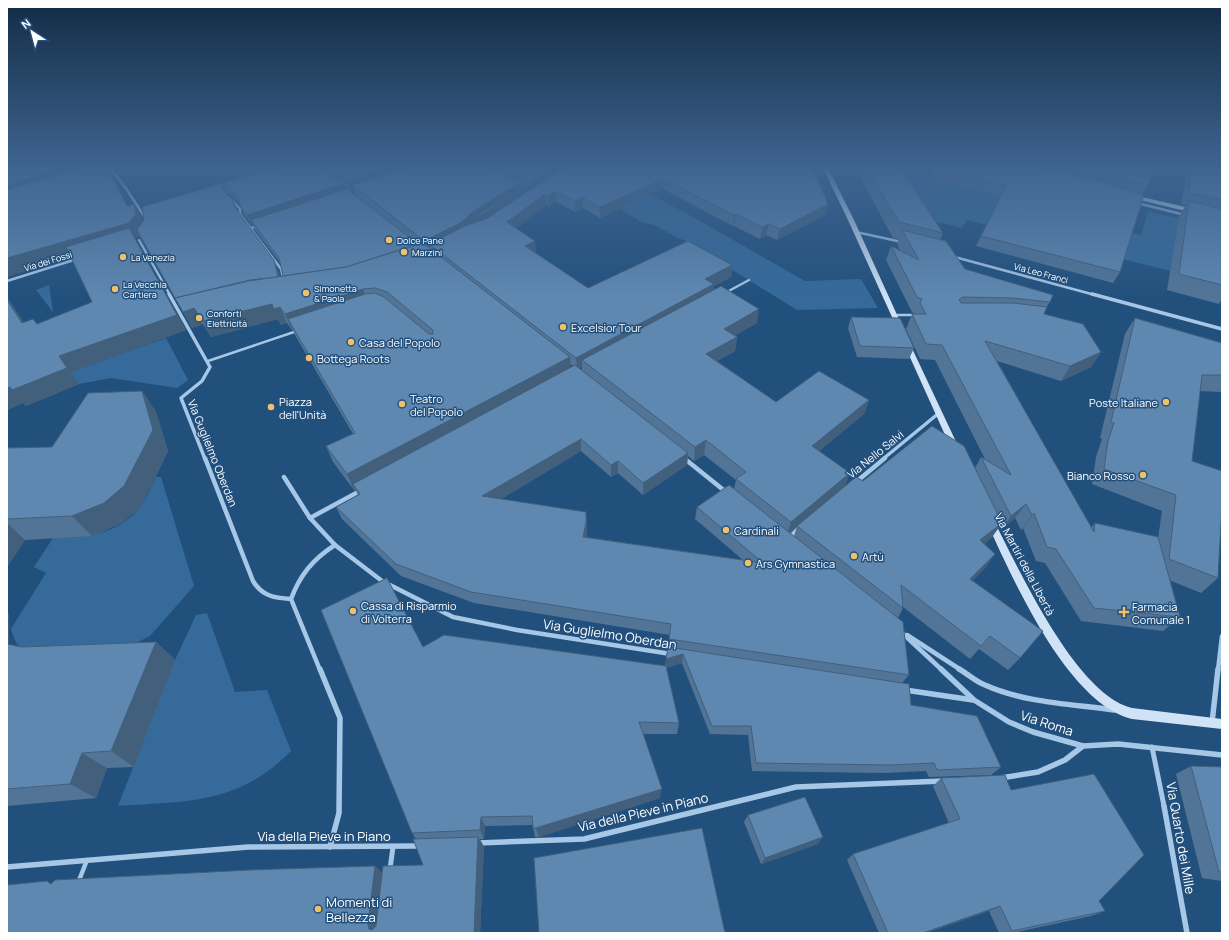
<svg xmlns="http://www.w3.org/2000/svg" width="1229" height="940" viewBox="0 0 1229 940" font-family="Manrope,sans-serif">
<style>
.green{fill:#356a9a}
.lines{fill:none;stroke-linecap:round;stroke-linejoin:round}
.service-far1{stroke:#a6c7e6;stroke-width:2.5}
.service{stroke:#a6c7e6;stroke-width:4.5}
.pedestrian{stroke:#a6c7e6;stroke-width:5}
.minor-far3{stroke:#a6c7e6;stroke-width:2.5}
.minor-far2{stroke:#a6c7e6;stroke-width:3.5}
.minor-far1{stroke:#a6c7e6;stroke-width:4.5}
.minor{stroke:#a6c7e6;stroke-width:5.5}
.secondary{fill:#d0e2f5;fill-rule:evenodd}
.wall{fill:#527597;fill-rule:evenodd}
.shaded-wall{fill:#425f7b}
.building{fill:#5f88b0;stroke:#425f7b}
.poi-dot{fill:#f1c169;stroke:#22507d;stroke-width:1.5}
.labels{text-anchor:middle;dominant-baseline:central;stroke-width:3;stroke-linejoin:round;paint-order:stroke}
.far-poi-label{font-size:9px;fill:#fff;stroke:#22507d;text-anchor:start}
.far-street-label{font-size:9px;fill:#fff;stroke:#22507d}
.poi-label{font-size:11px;fill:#fff;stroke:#22507d;text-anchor:start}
.street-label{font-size:11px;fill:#fff;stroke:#22507d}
.near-street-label{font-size:13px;fill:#fff;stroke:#22507d}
.near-poi-label{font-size:13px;fill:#fff;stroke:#22507d;text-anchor:start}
</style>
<rect width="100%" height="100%" fill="#22507d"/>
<g class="green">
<polygon points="598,166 693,217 805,281 861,279 878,308 797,310 684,240 678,238 655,225 641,222 591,190"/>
<polygon points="894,166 919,167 913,175 1017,200 1035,209 1141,235 1148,212 1179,218 1170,271 967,220 962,228 926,219"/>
<polygon points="49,285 53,312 36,290"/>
<polygon points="166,338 188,380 177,388 111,378 79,384 71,372"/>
<path d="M156,477h5l33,109 -44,50 -16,8 -108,9c-9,-8 -12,-13 -15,-24l35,-56 -12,-6 19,-29c33,-2 65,-2 87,-31 7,-8 11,-20 16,-30z"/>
<path d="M207,613l28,79 32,-2 24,61c-53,54 -104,50 -173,55l57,-146 21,-45z"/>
</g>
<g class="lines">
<g class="service-far1">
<polyline points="894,315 914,315"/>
<polyline points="208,361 297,331"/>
</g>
<polyline class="service" points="78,883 87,860"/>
<g class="pedestrian">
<polyline points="1152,747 1164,806"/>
<polyline points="390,869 393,847"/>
</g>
<g class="minor-far3">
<polyline points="108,166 125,187 146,219"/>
<polyline points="231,199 240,209 240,214 281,269 284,281"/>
<polyline points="1137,203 1185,215"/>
<polyline points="251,228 259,226"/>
<polyline points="856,232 902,242"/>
<polyline points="139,240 170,295"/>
<polyline points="951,256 1095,295"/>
<polyline points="7,281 77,259"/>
<polyline points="725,293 749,280"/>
</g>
<g class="minor-far2">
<polyline points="169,294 210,367 202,381 181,398 205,459"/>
<polyline points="1092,294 1222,329"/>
<polyline points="883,459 939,413"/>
</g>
<g class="minor-far1">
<path d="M205,458l48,123c9,15 21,17 38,18"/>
<polyline points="685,459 726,492"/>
<polyline points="284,477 310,518 335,545 382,581 453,617 517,630 671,654"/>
<polyline points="856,482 885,458"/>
<polyline points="310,518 360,491"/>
<polyline points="789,538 799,528"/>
<polyline points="900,631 942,670"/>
<polyline points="907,635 961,670"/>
<path d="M320,670l-29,-71c9,-24 22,-40 44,-54"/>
<polyline points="1218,670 1222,636"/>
</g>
<g class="minor">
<polyline points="320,669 340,718 339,813 330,847"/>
<polyline points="941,669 974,700 1009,722 1033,732 1083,746 1118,744 1222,755"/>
<path d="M959,669c9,5 17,13 26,16 40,18 87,19 129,25"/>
<polyline points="905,690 973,700"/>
<polyline points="1212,723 1218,669"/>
<polyline points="1001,778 1038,772 1065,760 1083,746"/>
<polyline points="1164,806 1187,933"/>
<polyline points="478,843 584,839 796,787 943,781"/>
<polyline points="7,867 248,847 419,846"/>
</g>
<g class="secondary">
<polygon points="822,166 827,166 854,220 903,328 902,329 898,329 897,328 848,220"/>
<polygon points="1133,195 1194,209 1197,211 1194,213 1131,198 1130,197"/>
<polygon points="907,342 910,344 958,446 957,448 954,449 950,446 904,344"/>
<path d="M991,520l3,1c25,48 82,174 138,187l90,11v10l-90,-10c-65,-16 -119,-140 -145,-196l1,-2z"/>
</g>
</g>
<g class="wall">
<path d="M281,166h531l16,38 -3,11 -48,25 -11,-5 -6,4 -26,-13h-1l-70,-37 -63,29 -17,-10 -8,4 -19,-10 -7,5 -3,-2 -30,23 20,25 52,35 144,-23 -1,12 -17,9 -1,4 44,33 -22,12 2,2 -2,14 -18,10 59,41 93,-2 -5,14 -45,37 31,22 -6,14 19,-6 112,-13 6,-11 4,2 -50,-99 -15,-1 -14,-30 6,-15h4l-4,-2 -26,-52 5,-14 9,4 -3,-6 2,-5 -6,-1 -39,-72h45l44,67 -3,7 25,29 85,33 -4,6 -2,6 57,38 -10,15 -30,14 -64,-20 94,167 4,-5 63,16 4,-28 -70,-27 4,-27 6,-18 -2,-1 25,-104 10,-16 87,25v49l-22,-1 -8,70 26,117 -17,15 -32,-13 11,37 -17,14 -82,-10 -36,-58 -9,-2 -13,-33 -2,2 -6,-12 -14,12 -2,-3 -7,10 -8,7 11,10 -10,14 -13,13 48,77 -12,12 -29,-21 -9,10 -67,-52v1l-5,10 11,57 -7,8 9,22 90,62 -10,8 -62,2 -3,-6 -43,2 -131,-2 -4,-36 -38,-1 -28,-71 -16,5 13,55 -2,11h-34l17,64 -121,39h-4l-2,-9 -1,-3 -47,1 -1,13h-4l4,8 -4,86h-473l45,-50 331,-10 40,-8 -7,-26 -4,-6 11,-186 242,19 5,-31 -196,-32 -73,-27 -59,-57 -6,-12 22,-12 -3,-6 -1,1 -21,-28 -7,-16 27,-12 -58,-99 -2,-5h-1l-5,-7 -6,2 -3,-6 -67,18 -8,-13 -11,4 -53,-93 -2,3h-2l51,92 -115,42 8,12 -53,22 -3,-3 -16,7v-113l17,26 13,1 55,-22 19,-128 16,32 15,12 1,4 1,-2 -2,-13zM342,184l9,8 3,-2 2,6 -13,-6zM227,194h3l9,9 4,10 9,12 1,-1 2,6 26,34 2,12 -3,1 -2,-7 -41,-59zM570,364l3,2 -3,2zM582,367v3l-3,-2zM581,451l30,26 7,-4 25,22 44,-30 1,-9 6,5 10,-6 32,25 -2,9 -37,18 -2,12 48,41 -157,-23 1,-2 -1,-23 -85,-13zM797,526l-3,10 -4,-3z"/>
<polygon points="935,166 1154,166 1148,185 1142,195 1120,272 1113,283 976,246 1001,196 929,179 933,169"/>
<polygon points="1189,166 1222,166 1222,299 1219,304 1167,290 1179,216 1186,205 1181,204 1187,170"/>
<polygon points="851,317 914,348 909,359 857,357 848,328"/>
<polygon points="142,391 156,412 168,451 141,507 122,523 92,536 25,540 7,567 7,448 52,447"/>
<polygon points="7,612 9,615 9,643 10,645 22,647 156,642 175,660 134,767 107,768 96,798 7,806"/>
<polygon points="1191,766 1222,767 1222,881 1202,878 1176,774"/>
<polygon points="941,778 1011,790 1099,901 1105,911 1091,916 1013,933 999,933 989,911 926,933 879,933 847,860 853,854 949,823 933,786"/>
<polygon points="748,815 818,844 761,864 744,822"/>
</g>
<g class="shaded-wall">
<polygon points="66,166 106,166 7,203 7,186"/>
<polygon points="107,166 133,217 134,204 142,218 144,229 137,238 135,238 186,330 71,372 79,384 26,406 23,403 7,410 7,388 59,356 135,238 7,277 7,258 127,206"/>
<polygon points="394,166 429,166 353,185 354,190 351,192 348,181"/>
<polygon points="556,166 573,166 475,229 474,223 429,244 430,250 427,252 424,241 519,183 520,190"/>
<polygon points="663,179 663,189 600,218 600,207"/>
<polygon points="222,184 226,194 221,188"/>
<polygon points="342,184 345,194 251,220 253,224 252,225 247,215"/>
<polygon points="556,191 556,202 549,207 548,196"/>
<polygon points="545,194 546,205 509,234 507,222"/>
<polygon points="583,197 583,208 575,212 575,201"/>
<polygon points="233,200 237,210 238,216 234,206"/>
<polygon points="828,204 825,215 777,240 780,229"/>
<polygon points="736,214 734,226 733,226 734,215"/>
<polygon points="769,224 766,235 760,239 762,227"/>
<polygon points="535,241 536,253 526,257 525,246"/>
<polygon points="274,260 278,270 282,288 175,298"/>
<polygon points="732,265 731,277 714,286 713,296 582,360 582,367 577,369 576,358 705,279"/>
<polygon points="363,289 368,304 288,319 293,330 292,330 285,314"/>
<polygon points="7,297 34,339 22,323 7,300"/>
<polygon points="272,304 280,307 287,323 281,325 278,319 211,337 203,321"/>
<polygon points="194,308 203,324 192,328 183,312"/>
<polygon points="759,309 757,323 722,343 724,329"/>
<polygon points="737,337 735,351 705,368 706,354"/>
<polygon points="1101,352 1091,367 1061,381 1070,366"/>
<polygon points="570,357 571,373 353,484 355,489 354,490 347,474"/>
<polygon points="142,391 156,412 168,451 141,507 122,523 92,536 72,516"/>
<polygon points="869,400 864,414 807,461 812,446"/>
<polygon points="581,439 581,451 485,508 482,496"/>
<polygon points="706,440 704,455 694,461 695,447"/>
<polygon points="688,453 687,465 643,495 643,483"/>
<polygon points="618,461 618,473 611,477 611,465"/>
<polygon points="850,473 844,487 787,535 791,522"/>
<polygon points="1026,504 1015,518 1001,530 1011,516"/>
<polygon points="586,512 587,535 584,548 583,537"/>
<polygon points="1034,513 1023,528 1021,530 1032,515"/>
<polygon points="7,523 25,540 7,567"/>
<polygon points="1002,523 992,537 970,555 980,540"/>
<polygon points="995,554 985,568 960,593 970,579"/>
<polygon points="7,612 9,615 9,643 15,653 7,648"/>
<polygon points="156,642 175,660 134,767 111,751"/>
<polygon points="683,654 682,663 665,668 666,659"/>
<polygon points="82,753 107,768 96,798 70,784"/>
<polygon points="662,789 660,798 539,837 536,828"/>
<polygon points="481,817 485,826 484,839 480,830"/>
<polygon points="478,837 484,847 480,933 474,933"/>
<polygon points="823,837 818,844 761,864 765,858"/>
<polygon points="375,866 386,876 379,933 369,929 368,925"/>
<polygon points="1000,906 989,911 926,933 923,933"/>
</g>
<g class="building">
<polygon points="7,166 66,166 7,186"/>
<polygon points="83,166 107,166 127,206 134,204 136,214 129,223 7,258 7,190"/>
<polygon points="281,166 319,166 342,184 247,215 239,203 238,197 226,184 222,184 221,188 233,200 234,206 274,260 278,277 250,280 175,298 137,230 144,220 142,207"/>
<polygon points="329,166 394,166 348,181"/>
<polygon points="410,166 492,166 501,172 506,177 519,183 471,213 462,222 424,241 353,185"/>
<polygon points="503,166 556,166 483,214 473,218 528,184 527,181 508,172"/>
<polygon points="566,166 812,166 828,204 780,229 769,224 762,227 736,214 734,215 663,179 600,207 583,197 575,201 556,191 548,196 545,194 507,222 535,241 525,246 588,288 688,241 732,265 705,279 714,284 576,358 429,244 465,226 486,219"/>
<polygon points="866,166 899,166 943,233 899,222"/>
<polygon points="935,166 1037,166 1106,182 1144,195 1120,272 981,236 1006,186 933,169"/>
<polygon points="1063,166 1154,166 1148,185"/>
<polygon points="1192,166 1222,166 1222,200 1189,193"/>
<polygon points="347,189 418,244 346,267 283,276 279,258 251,220"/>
<polygon points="1189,201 1222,209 1222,285 1179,274"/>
<polygon points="129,228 177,315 59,356 67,368 12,390 10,387 7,388 7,300 22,323 33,319 37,324 92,302 66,247"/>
<polygon points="902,230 946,241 965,269 1053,295 1050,302 1013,298 962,297 959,300 961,303 1013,303 1047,307 1044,314 1083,324 1101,352 1070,366 985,341 1094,532 1095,523 1158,537 1180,617 1094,608 1056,549 1047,547 1034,513 1032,515 1026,504 1011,516 981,457 1011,475 942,345 926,344 912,314 926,314 920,303 922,299 917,297 891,246 919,260"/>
<polygon points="423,243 570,357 347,474 326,446 355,433 288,319 365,294 375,293 384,297 429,334 433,334 433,330 387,292 375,288 363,289 285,314 280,307 274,309 272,304 203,321 194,308 183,312 175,298 249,281 346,267"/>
<polygon points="721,286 759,309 724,329 737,337 706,354 776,402 819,371 869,400 812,446 850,473 791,522 736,479 746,472 706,440 695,447 582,360"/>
<polygon points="851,317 900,318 914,348 860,346"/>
<polygon points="1135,318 1222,343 1222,375 1202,375 1192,461 1222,471 1222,505 1218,578 1169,559 1176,495 1104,469 1108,441 1114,423 1111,422"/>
<polygon points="575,365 688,453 643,483 618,461 611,465 581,439 482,496 586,512 586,523 583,537 763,563 697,507 729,485 903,622 909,675 669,639 671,624 471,592 396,564 336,507 360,494 353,484"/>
<polygon points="142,391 153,430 124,486 104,503 72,516 7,519 7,448 52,447 88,393"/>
<polygon points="932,426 964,446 1002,523 980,540 995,554 970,579 1043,631 1020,658 990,636 981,646 901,585 903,608 797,526 856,477 863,481"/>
<polygon points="387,578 423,647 444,635 666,666 679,723 639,722 662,789 536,828 533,828 532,816 481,817 480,830 412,833 321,610"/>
<polygon points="156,642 111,751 82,753 70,784 7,789 7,644 22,647"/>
<polygon points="668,647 909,684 911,705 977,716 1001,767 937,770 934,763 890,765 756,763 751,726 712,726 683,654 666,659"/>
<polygon points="1191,766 1222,767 1222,872 1219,872"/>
<polygon points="1094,774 1144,855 1099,901 1105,911 1012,931 1000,906 923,933 888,933 853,854 960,819 941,778 1005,775 1011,790"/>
<polygon points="805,797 823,837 765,858 748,815"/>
<polygon points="702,828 725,933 539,933 534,858"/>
<polygon points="478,837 474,933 7,933 7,885 47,881 51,884 55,880 250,870 375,866 368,925 369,929 372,930 376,926 383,866 423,865 413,839"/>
</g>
<linearGradient id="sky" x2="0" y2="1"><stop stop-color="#132c45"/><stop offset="0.56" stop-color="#3e648f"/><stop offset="1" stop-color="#3e648f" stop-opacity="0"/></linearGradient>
<rect width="1229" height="298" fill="url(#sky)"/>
<g class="poi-dot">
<circle cx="389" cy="240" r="4"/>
<circle cx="404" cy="252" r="4"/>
<circle cx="123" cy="257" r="4"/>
<circle cx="115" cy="289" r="4"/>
<circle cx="306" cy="293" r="4"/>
<circle cx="199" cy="318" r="4"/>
<circle cx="563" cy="327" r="4"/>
<circle cx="351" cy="342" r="4"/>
<circle cx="309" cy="358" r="4"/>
<circle cx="1166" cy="402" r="4"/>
<circle cx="402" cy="404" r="4"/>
<circle cx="271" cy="407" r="4"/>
<circle cx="1143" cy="475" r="4"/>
<circle cx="726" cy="530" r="4"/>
<circle cx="854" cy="556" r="4"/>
<circle cx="748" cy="563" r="4"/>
<circle cx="353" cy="611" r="4"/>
<path d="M1122 606h4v4h4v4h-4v4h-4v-4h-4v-4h4z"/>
<circle cx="318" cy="909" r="4"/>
</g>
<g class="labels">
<g class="far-poi-label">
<text x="397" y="240">Dolce Pane</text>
<text x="412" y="252">Marzini</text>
<text x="131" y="257">La Venezia</text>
<text x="123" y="284">La Vecchia<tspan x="123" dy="10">Cartiera</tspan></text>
<text x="314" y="288">Simonetta<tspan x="314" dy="10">&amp; Paola</tspan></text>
<text x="207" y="313">Conforti<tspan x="207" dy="10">Elettricità</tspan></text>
</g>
<g class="far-street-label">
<text transform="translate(48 261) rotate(-17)">Via dei Fossi</text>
<text transform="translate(1041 273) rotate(15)">Via Leo Franci</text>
</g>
<g class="poi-label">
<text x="571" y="327">Excelsior Tour</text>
<text x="359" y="342">Casa del Popolo</text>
<text x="317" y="358">Bottega Roots</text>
<text x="410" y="398">Teatro<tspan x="410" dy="13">del Popolo</tspan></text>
<text x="279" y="401">Piazza<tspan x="279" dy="13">dell'Unità</tspan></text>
<text x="1158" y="402" text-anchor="end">Poste Italiane</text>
<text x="1135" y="475" text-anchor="end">Bianco Rosso</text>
<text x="734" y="530">Cardinali</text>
<text x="862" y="556">Artù</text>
<text x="756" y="563">Ars Gymnastica</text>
<text x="361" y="605">Cassa di Risparmio<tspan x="361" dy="13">di Volterra</tspan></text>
<text x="1132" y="606">Farmacia<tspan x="1132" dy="13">Comunale 1</tspan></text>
</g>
<g class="street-label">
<text transform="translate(213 453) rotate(68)">Via Guglielmo Oberdan</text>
<text transform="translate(875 454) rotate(-39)">Via Nello Salvi</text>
<text transform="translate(1025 564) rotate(62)">Via Martiri della Libertà</text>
</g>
<g class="near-street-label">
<text transform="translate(610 634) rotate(9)">Via Guglielmo Oberdan</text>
<text transform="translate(1047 723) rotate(18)">Via Roma</text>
<text transform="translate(643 812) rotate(-13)">Via della Pieve in Piano</text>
<text x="324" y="836">Via della Pieve in Piano</text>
<text transform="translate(1181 838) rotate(80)">Via Quarto dei Mille</text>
</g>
<g class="near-poi-label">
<text x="326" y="902">Momenti di<tspan x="326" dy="15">Bellezza</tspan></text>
</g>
</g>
<rect width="1229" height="940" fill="none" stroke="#ffffff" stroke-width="16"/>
<g transform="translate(32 32) rotate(324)" stroke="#22507d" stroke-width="3" paint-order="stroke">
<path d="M0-3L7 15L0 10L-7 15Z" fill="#ffffff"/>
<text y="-6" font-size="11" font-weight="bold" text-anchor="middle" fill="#ffffff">N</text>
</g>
</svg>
